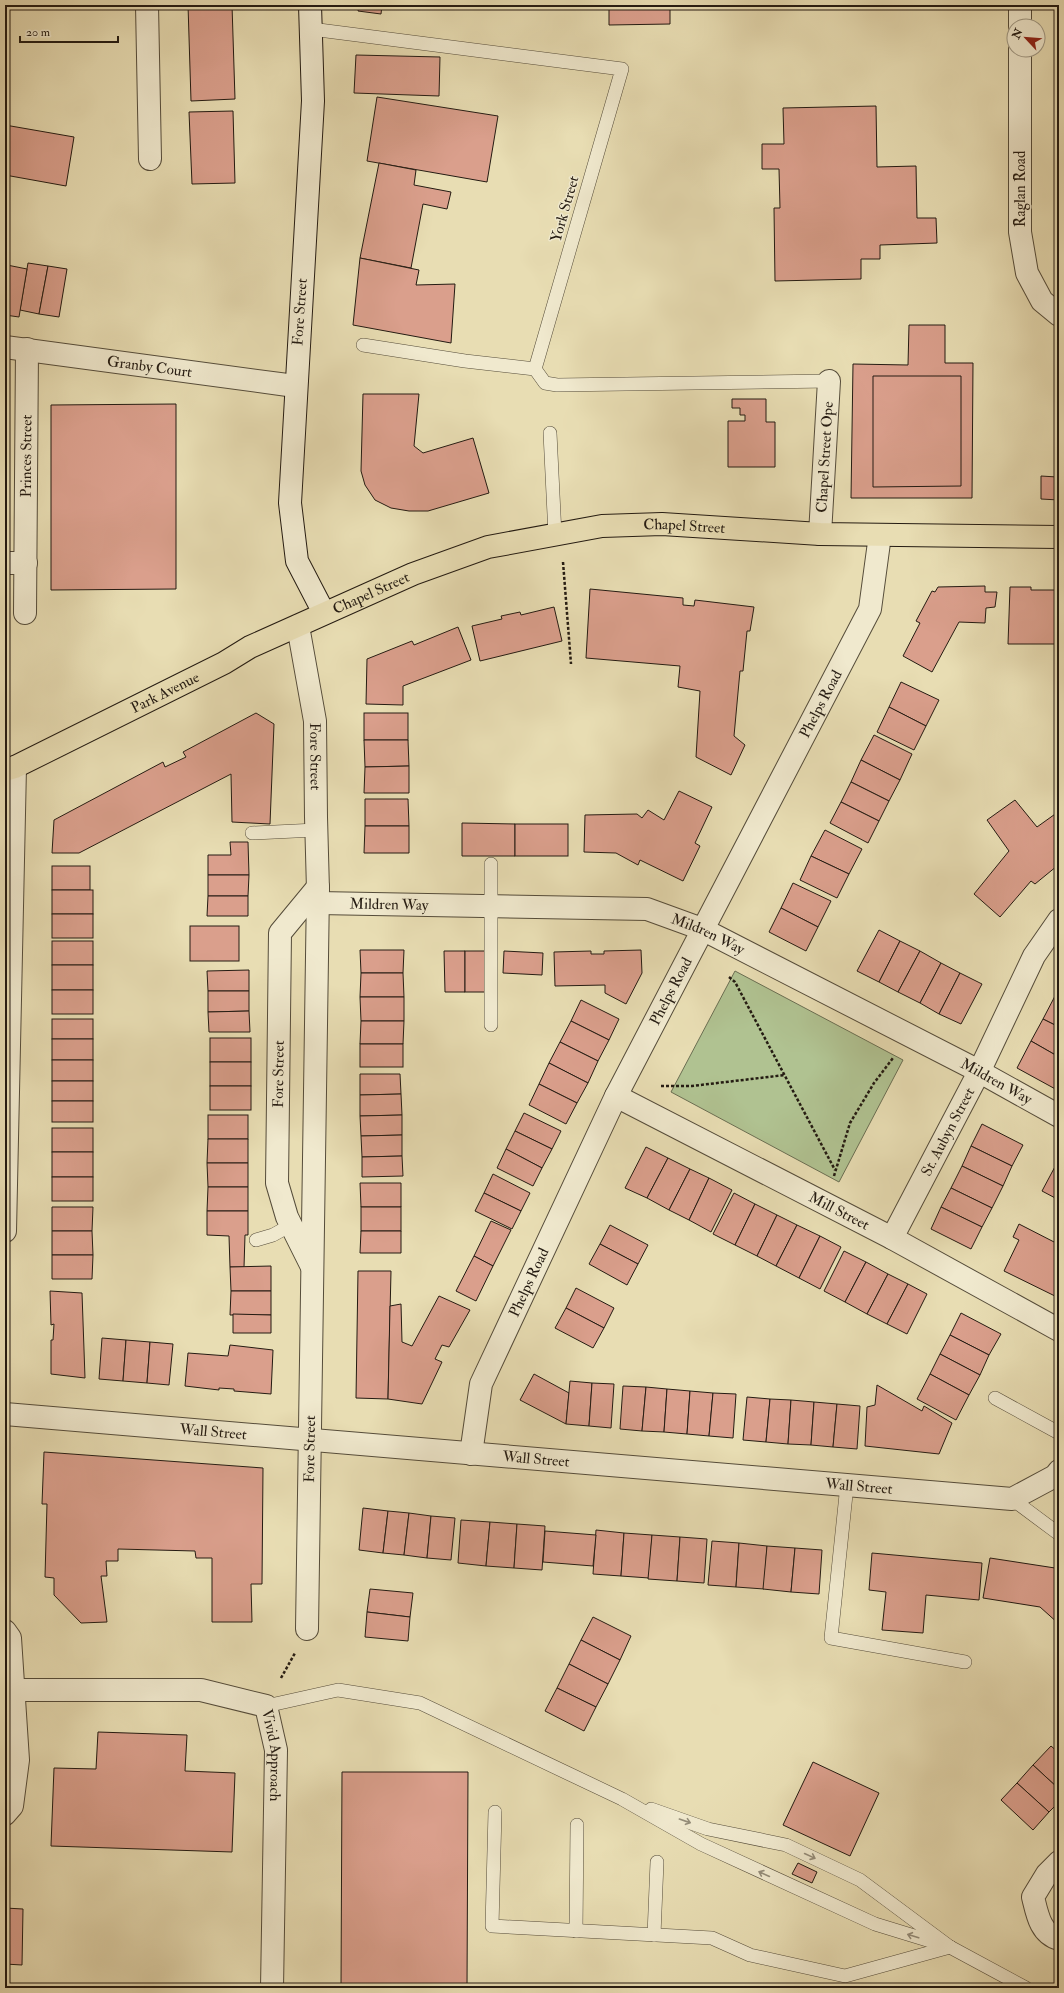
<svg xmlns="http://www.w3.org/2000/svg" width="1064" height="1993" viewBox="0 0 1064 1993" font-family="'IM FELL Double Pica',serif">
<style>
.green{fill:#b0c291;stroke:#6a6e52}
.building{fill:#da9f8c;stroke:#241b12}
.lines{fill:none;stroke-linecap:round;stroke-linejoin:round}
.lane-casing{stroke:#554c3a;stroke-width:14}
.street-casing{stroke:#554c3a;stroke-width:24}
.secondary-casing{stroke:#241b12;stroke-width:24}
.primary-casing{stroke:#241b12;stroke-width:24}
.path{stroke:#241b12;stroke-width:2.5;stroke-dasharray:3 2;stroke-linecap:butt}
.lane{stroke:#f0e9ce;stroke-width:13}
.street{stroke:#f0e9ce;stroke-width:22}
.secondary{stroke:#f0e9ce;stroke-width:22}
.primary{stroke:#e8ddb3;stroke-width:22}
.oneway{stroke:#948c79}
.labels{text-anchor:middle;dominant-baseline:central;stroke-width:3;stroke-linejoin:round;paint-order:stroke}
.street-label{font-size:15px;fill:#241b12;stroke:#f0e9ce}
</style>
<rect width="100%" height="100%" fill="#e8ddb3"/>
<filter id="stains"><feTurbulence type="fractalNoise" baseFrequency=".005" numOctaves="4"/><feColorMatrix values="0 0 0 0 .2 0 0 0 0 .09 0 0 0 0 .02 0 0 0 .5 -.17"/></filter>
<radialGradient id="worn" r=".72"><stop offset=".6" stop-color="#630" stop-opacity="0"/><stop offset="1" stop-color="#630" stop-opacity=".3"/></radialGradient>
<polygon class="green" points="735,971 903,1060 839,1182 671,1092"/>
<g class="building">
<polygon points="188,5 232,5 235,99 191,101"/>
<polygon points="359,5 382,5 381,14 358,11"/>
<polygon points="609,5 670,5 670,24 609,25"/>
<polygon points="356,55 440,57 439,96 354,93"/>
<polygon points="377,97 498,116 487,182 367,161"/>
<polygon points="876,106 877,167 916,166 917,218 936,218 937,243 880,245 880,259 861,259 861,279 775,281 774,208 780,208 779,169 762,169 762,144 784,144 783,108"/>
<polygon points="233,111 235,183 192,184 189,112"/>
<polygon points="5,125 74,137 66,186 5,175"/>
<polygon points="379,163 416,170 414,185 451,192 447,209 423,204 411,268 360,258"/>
<polygon points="360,258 419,270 416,285 455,284 451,343 353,325"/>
<polygon points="28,263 48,266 39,314 20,310"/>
<polygon points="7,265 27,269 19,317 5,315 5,279"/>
<polygon points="48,266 67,269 59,317 39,314"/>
<polygon points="909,325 945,325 945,363 973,363 972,498 851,498 853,364 908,365"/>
<rect x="1055" y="362" width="4" height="55"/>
<polygon points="873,376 961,376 961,486 873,487"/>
<polygon points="363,394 419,394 414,446 423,453 473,438 489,493 428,511 409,511 391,508 375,500 365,485 361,471"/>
<polygon points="732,399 766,399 766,422 775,422 775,467 728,467 728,421 745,421 745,415 740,415 740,408 732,408"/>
<polygon points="176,404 176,589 51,590 51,405"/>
<polygon points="1058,417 1059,417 1059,471 1056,471"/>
<polygon points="1056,471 1059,471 1059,500 1041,499 1041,476 1057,477"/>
<polygon points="985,586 985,592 997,592 995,607 986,608 985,623 959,622 932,672 903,656 920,623 916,621 932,591 935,592 938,587"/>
<polygon points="1010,587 1031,587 1031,590 1059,590 1059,644 1008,644"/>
<polygon points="590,589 683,598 683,605 694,606 695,600 754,607 750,631 747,631 743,671 740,671 734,736 745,745 731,775 696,757 700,691 678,687 680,666 586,658"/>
<polygon points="554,607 562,641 480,661 472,626 502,619 501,616 520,612 521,615"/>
<polygon points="458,627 471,660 403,686 403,705 366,704 367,659 412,641 414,645"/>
<polygon points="901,682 939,700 926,726 889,707"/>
<polygon points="889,707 926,726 914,750 877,732"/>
<polygon points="256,713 274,724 270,824 232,822 231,774 79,853 52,853 54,820 163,762 165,767 186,757 183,752"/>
<rect x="364" y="713" width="44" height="27"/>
<polygon points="874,735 912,754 900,780 861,760"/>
<polygon points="364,740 408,740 409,766 365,767"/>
<polygon points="861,760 900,780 889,801 851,782"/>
<polygon points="409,766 409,793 364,793 365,767"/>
<polygon points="851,782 889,801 879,821 841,802"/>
<polygon points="679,791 712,807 695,843 700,846 683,881 640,860 638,865 616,853 584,852 585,815 637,814 642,818 648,810 664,820"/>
<polygon points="365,799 408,799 409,826 365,826"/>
<polygon points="1015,800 1037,827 1058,812 1059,813 1059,860 1055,863 1057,866 1035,884 1031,881 1000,917 974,894 1009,851 987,820"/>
<polygon points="841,802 879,821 868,843 830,823"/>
<polygon points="462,823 515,824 515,856 462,856"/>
<rect x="515" y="824" width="53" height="32"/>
<polygon points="365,826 409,826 409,853 364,853"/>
<polygon points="825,830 862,849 849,874 811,856"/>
<polygon points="230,842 248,842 249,875 208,875 208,855 231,855"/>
<polygon points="811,856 849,874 837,898 800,880"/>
<rect x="52" y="866" width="38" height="24"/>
<polygon points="208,875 249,875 248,896 208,896"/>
<polygon points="793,883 831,901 818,927 781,908"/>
<rect x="52" y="890" width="41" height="24"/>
<polygon points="208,896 248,896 248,916 207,916"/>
<polygon points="781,908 818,927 806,951 769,932"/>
<rect x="52" y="914" width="41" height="24"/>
<rect x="190" y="926" width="49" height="35"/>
<polygon points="879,930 900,941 879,982 857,971"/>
<rect x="52" y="941" width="41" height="24"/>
<polygon points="900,941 920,951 898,992 879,982"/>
<polygon points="360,950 404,950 403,973 361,973"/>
<polygon points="641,950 642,973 626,1004 605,993 605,985 555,986 554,952 591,951 591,954 604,954 604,951"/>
<polygon points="444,951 465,951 465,992 445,992"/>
<rect x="465" y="951" width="20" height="41"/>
<polygon points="504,951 543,953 542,975 503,973"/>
<polygon points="920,951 941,963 920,1003 898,992"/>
<polygon points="941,963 960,973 939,1014 920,1003"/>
<rect x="52" y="965" width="41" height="25"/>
<polygon points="249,970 249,991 208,991 207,971"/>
<polygon points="361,973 403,973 404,997 360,997"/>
<polygon points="960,973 982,984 961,1024 939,1014"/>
<rect x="52" y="990" width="41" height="24"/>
<polygon points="208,991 249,991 249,1011 208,1012"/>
<polygon points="1055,996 1059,998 1059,1027 1043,1019"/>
<polygon points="360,997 404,997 404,1021 361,1021"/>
<polygon points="581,1000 619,1019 609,1040 571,1021"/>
<polygon points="249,1011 250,1032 209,1032 208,1012"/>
<rect x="52" y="1019" width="41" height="20"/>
<polygon points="1043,1019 1059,1027 1059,1057 1031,1041"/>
<polygon points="361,1021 404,1021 403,1044 360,1044"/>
<polygon points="571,1021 609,1040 598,1061 560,1042"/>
<rect x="210" y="1038" width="41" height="24"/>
<rect x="52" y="1039" width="41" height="21"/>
<polygon points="1031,1041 1059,1057 1059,1091 1017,1068"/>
<polygon points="560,1042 598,1061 588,1083 549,1063"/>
<rect x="360" y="1044" width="43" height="23"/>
<rect x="52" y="1060" width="41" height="21"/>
<rect x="210" y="1062" width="41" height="24"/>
<polygon points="549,1063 588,1083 577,1103 539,1084"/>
<polygon points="360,1074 400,1074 401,1094 360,1095"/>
<rect x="52" y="1081" width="41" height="20"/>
<polygon points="539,1084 577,1103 566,1124 529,1105"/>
<rect x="210" y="1086" width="41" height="24"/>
<polygon points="401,1094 402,1115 360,1116 360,1095"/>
<rect x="52" y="1101" width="41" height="21"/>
<polygon points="524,1113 561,1131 552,1149 515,1131"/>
<rect x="208" y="1115" width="40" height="24"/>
<polygon points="402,1115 402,1135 361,1136 360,1116"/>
<polygon points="982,1124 1023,1145 1012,1166 971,1146"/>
<rect x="52" y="1128" width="41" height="24"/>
<polygon points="515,1131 552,1149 542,1168 506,1149"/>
<polygon points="402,1135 402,1156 362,1157 361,1136"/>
<polygon points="208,1139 248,1139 248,1163 207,1163"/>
<polygon points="971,1146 1012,1166 1003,1186 962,1166"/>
<polygon points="646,1147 668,1158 647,1198 625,1188"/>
<polygon points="506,1149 542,1168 533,1186 497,1168"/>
<rect x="52" y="1152" width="41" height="25"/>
<polygon points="402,1156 403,1176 362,1177 362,1157"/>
<polygon points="668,1158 690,1169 669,1210 647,1198"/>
<polygon points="1058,1161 1059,1162 1059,1200 1042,1191"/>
<polygon points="207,1163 248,1163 248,1187 208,1187"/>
<polygon points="962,1166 1003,1186 992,1208 951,1188"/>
<polygon points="690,1169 709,1178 689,1220 669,1210"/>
<polygon points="493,1174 530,1193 521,1211 484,1193"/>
<rect x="52" y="1177" width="41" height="24"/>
<polygon points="709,1178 732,1190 711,1232 689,1220"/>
<polygon points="360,1183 401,1183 401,1207 361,1207"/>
<polygon points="208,1187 248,1187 248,1211 207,1211"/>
<polygon points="951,1188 992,1208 982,1227 941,1207"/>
<polygon points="484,1193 521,1211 512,1229 475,1211"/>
<polygon points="734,1193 755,1204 735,1245 713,1234"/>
<polygon points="755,1204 777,1215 757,1256 735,1245"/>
<polygon points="52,1207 93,1207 92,1231 52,1231"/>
<rect x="361" y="1207" width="40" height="24"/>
<polygon points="941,1207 982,1227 971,1249 931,1229"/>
<polygon points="207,1211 248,1211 248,1235 245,1235 244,1267 230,1267 229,1236 207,1235"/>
<polygon points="777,1215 797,1225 776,1266 757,1256"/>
<polygon points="491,1221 511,1230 493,1266 474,1256"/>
<polygon points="1019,1224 1058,1244 1056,1248 1059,1249 1059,1298 1004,1271 1019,1240 1013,1237"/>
<polygon points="610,1225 648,1245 638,1264 600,1244"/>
<polygon points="797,1225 820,1236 799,1278 776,1266"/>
<polygon points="52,1231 92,1231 93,1255 52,1255"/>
<polygon points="361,1231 401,1231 401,1253 360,1253"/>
<polygon points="820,1236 841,1247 820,1289 799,1278"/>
<polygon points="600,1244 638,1264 627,1285 589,1264"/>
<polygon points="844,1251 866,1262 845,1302 824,1291"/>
<polygon points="52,1255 93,1255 92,1279 52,1279"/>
<polygon points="474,1256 493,1266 476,1301 456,1291"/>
<polygon points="866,1262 888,1274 867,1314 845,1302"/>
<polygon points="271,1266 271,1291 231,1291 230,1267"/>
<polygon points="358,1271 391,1271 388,1399 356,1398"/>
<polygon points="888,1274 908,1284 887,1324 867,1314"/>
<polygon points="908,1284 927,1294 907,1334 887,1324"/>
<polygon points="576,1288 614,1308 604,1328 566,1308"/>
<polygon points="50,1291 82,1293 85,1378 51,1374 51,1340 53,1340 54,1324 51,1325"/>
<polygon points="231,1291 271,1291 271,1315 230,1315"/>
<polygon points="439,1296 470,1310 449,1347 442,1345 435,1359 442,1362 422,1404 388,1399 390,1306 401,1304 402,1342 412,1346"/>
<polygon points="566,1308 604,1328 593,1348 555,1328"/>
<polygon points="961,1313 1001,1334 989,1355 950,1335"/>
<polygon points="233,1314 271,1315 271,1333 233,1333"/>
<polygon points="950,1335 989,1355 980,1375 940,1354"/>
<polygon points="102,1338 126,1340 123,1381 99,1379"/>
<polygon points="126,1340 150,1342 147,1383 123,1381"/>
<polygon points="150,1342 173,1344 169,1385 147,1383"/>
<polygon points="230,1345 273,1350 271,1394 234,1391 234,1389 219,1388 219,1390 185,1386 188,1353 228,1356"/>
<polygon points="940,1354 980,1375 969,1395 930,1374"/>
<polygon points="534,1374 569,1393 566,1424 520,1400"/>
<polygon points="930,1374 969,1395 956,1420 917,1399"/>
<polygon points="570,1381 592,1383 589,1426 566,1424"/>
<polygon points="592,1383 614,1384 611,1428 589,1426"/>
<polygon points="877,1385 922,1411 924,1406 952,1423 939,1454 865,1446 867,1407 875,1405"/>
<polygon points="623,1386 646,1387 642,1431 620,1429"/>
<polygon points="646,1387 667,1389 664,1432 642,1431"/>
<polygon points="667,1389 690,1391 687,1434 664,1432"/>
<polygon points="690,1391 713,1393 709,1436 687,1434"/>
<polygon points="713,1393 736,1394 733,1438 709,1436"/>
<polygon points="747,1397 770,1399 766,1442 743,1440"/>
<polygon points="770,1399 791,1400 788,1444 766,1442"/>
<polygon points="791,1400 814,1402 811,1445 788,1444"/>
<polygon points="814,1402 837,1404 833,1447 811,1445"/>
<polygon points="837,1404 860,1406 857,1449 833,1447"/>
<polygon points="44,1452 263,1468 262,1584 251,1584 252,1622 212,1622 212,1558 196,1558 195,1551 118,1549 118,1561 106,1561 107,1576 101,1576 107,1622 81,1623 54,1595 54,1578 45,1577 47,1504 42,1504"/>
<polygon points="363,1508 388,1511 383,1553 359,1550"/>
<polygon points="388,1511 409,1513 404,1555 383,1553"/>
<polygon points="409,1513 431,1516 427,1558 404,1555"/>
<polygon points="431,1516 455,1518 451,1560 427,1558"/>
<polygon points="461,1520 490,1522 486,1566 458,1563"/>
<polygon points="490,1522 517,1524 514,1568 486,1566"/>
<polygon points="517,1524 545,1526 542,1570 514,1568"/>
<polygon points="596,1530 624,1533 621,1576 593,1574"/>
<polygon points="545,1531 596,1535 593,1566 543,1562"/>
<polygon points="624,1533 652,1535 649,1578 621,1576"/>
<polygon points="652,1535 680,1537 677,1581 648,1579"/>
<polygon points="680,1537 707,1539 704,1583 677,1581"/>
<polygon points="712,1541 739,1543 736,1587 708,1585"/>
<polygon points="739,1543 767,1546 764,1589 736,1587"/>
<polygon points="767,1546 795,1548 791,1592 763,1589"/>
<polygon points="795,1548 822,1550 819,1594 791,1592"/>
<polygon points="872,1553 982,1563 979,1600 926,1595 923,1633 882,1630 886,1592 869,1590"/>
<polygon points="990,1558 1055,1568 1059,1571 1059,1624 1040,1607 983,1598"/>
<polygon points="370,1589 413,1593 410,1617 367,1612"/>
<polygon points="367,1612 410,1617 408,1641 365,1637"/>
<polygon points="593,1617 631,1636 620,1660 581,1640"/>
<polygon points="581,1640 620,1660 608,1684 569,1664"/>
<polygon points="569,1664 608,1684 596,1707 557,1688"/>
<polygon points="557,1688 596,1707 584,1731 545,1711"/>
<polygon points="98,1732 187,1735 185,1771 235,1773 232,1852 51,1846 54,1768 96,1769"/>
<polygon points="1051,1746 1059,1753 1059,1789 1033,1765"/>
<polygon points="813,1762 879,1793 850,1856 783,1825"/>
<polygon points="1033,1765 1059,1789 1059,1802 1049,1812 1017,1783"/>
<polygon points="342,1772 468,1772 467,1988 341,1988"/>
<polygon points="1017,1783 1049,1812 1033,1830 1001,1800"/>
<polygon points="798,1863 817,1872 812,1883 792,1874"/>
<polygon points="5,1908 23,1909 22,1965 5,1964"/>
</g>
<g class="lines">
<g class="lane-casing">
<g id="lane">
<polyline points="311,29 622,69 535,369 545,383 557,385 829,381"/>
<polyline points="363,345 465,361 535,369"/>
<polyline points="550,433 555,535"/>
<polyline points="252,833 316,830"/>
<polyline points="491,864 491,1025"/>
<polyline points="256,1240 273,1235 291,1225"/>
<polyline points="995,1398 1059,1433"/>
<polyline points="847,1485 831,1638 965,1662"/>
<polyline points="1012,1499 1059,1534"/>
<polyline points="266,1706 338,1690 420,1703 622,1799 701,1844 875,1924 950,1947"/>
<polyline points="651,1809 708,1829 786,1845 860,1880 950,1947 1026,1988"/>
<polyline points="495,1812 492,1926 712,1938 750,1955 845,1976 950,1947"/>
<polyline points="576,1931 577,1825"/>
<polyline points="654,1935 657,1862"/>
</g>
</g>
<g class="street-casing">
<g id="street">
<polyline points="147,5 150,159"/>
<polyline points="1020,5 1020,26"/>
<polyline points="1020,50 1020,232 1027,273 1042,301 1059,315"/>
<path id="s1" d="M5,347l290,39"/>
<path id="s2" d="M820,534l9,-153"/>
<polyline points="5,563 26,563"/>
<path id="s3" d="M25,613l2,-264"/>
<path id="s4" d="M298,626l17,95 1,96 2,73 -11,739"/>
<path id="s5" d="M318,903l329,6 55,20 269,138 88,49"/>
<path id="s6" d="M616,1096l276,142 167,92"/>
<polyline points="5,1231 15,767"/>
<path id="s7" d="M892,1238l87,-166 55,-116 25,-36"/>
<path id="s8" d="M311,1265l-24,-48 -10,-34 3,-250 38,-46"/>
<path id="s9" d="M5,1414l1007,85 43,-23 4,-5"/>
<path id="s10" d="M471,1454l10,-70 135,-288 254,-487 10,-74"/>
<polyline points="5,1631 10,1638 18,1760 12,1806 5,1814"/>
<path id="s11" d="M13,1690h188l65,16 10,44 -4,238"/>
<path d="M1059,1862l-12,12 -14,23c4,16 7,37 26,42"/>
</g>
</g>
<g class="secondary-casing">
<polyline id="secondary" points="310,5 313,101 290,503 297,561 324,613"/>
</g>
<g class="primary-casing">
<g id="primary">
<path id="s12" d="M5,770l10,-3 209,-104 26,-16 163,-73 75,-27 114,-21 60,-2 158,10 239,3"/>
</g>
</g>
<g class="path">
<polyline points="563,562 571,664"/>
<polyline points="729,977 735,982 835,1170"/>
<polyline points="661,1086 692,1086 785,1075"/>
<polyline points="834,1176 850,1123 874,1083 893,1058"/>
<polyline points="281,1678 295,1653"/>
</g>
<use href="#lane" class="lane"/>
<use href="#street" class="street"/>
<use href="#secondary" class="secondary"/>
<use href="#primary" class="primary"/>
</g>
<defs><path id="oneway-shaft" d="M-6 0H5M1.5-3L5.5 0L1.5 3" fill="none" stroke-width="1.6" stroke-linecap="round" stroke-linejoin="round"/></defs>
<g class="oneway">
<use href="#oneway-shaft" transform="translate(685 1821) rotate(19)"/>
<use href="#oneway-shaft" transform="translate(810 1856) rotate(25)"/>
<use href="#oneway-shaft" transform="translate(764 1874) rotate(-155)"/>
<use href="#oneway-shaft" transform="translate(913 1936) rotate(-163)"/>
</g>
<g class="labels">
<g class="street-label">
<text transform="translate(1020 189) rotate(-90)">Raglan Road</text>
<text transform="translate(565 209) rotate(-74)">York Street</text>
<text transform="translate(300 312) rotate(-86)">Fore Street</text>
<text stroke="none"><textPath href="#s1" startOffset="146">Granby Court</textPath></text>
<text stroke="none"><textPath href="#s3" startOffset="157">Princes Street</textPath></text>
<text stroke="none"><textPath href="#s2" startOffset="77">Chapel Street Ope</textPath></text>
<text stroke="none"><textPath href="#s12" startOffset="731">Chapel Street</textPath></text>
<text stroke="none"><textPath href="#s12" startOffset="407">Chapel Street</textPath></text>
<text stroke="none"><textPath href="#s12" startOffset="178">Park Avenue</textPath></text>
<text stroke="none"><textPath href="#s10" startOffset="831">Phelps Road</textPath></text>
<text stroke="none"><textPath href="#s4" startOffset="132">Fore Street</textPath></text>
<text stroke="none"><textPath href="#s5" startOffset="71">Mildren Way</textPath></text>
<text stroke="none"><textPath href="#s5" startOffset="395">Mildren Way</textPath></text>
<text stroke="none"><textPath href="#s10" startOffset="507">Phelps Road</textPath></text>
<text stroke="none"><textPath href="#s8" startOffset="198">Fore Street</textPath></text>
<text stroke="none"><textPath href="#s5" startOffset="719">Mildren Way</textPath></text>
<text stroke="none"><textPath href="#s7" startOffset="120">St. Aubyn Street</textPath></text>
<text stroke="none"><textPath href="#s6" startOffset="251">Mill Street</textPath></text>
<text stroke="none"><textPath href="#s10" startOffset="183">Phelps Road</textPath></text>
<text stroke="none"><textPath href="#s9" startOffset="209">Wall Street</textPath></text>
<text transform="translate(310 1449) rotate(-89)">Fore Street</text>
<text stroke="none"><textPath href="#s9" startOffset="533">Wall Street</textPath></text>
<text stroke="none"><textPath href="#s9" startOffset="857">Wall Street</textPath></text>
<text stroke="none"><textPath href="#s11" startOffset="305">Vivid Approach</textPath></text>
</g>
</g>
<rect width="1064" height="1993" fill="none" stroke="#e8ddb3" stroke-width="20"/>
<rect x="6" y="6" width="1052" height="1981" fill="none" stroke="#241b12" stroke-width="2"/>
<rect x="10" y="10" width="1044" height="1973" fill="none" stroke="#241b12"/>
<g transform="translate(1026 38) rotate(296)"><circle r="19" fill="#f0e9ce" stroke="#9e9783"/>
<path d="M0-3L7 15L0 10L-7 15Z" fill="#8f2418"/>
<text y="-6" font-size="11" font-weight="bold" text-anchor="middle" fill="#241b12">N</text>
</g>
<path d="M20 36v6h98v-6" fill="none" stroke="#241b12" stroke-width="2"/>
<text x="26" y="36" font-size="12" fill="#241b12" stroke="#f0e9ce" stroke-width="3" paint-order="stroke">20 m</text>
<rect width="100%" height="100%" filter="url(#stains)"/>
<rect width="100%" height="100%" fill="url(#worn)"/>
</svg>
